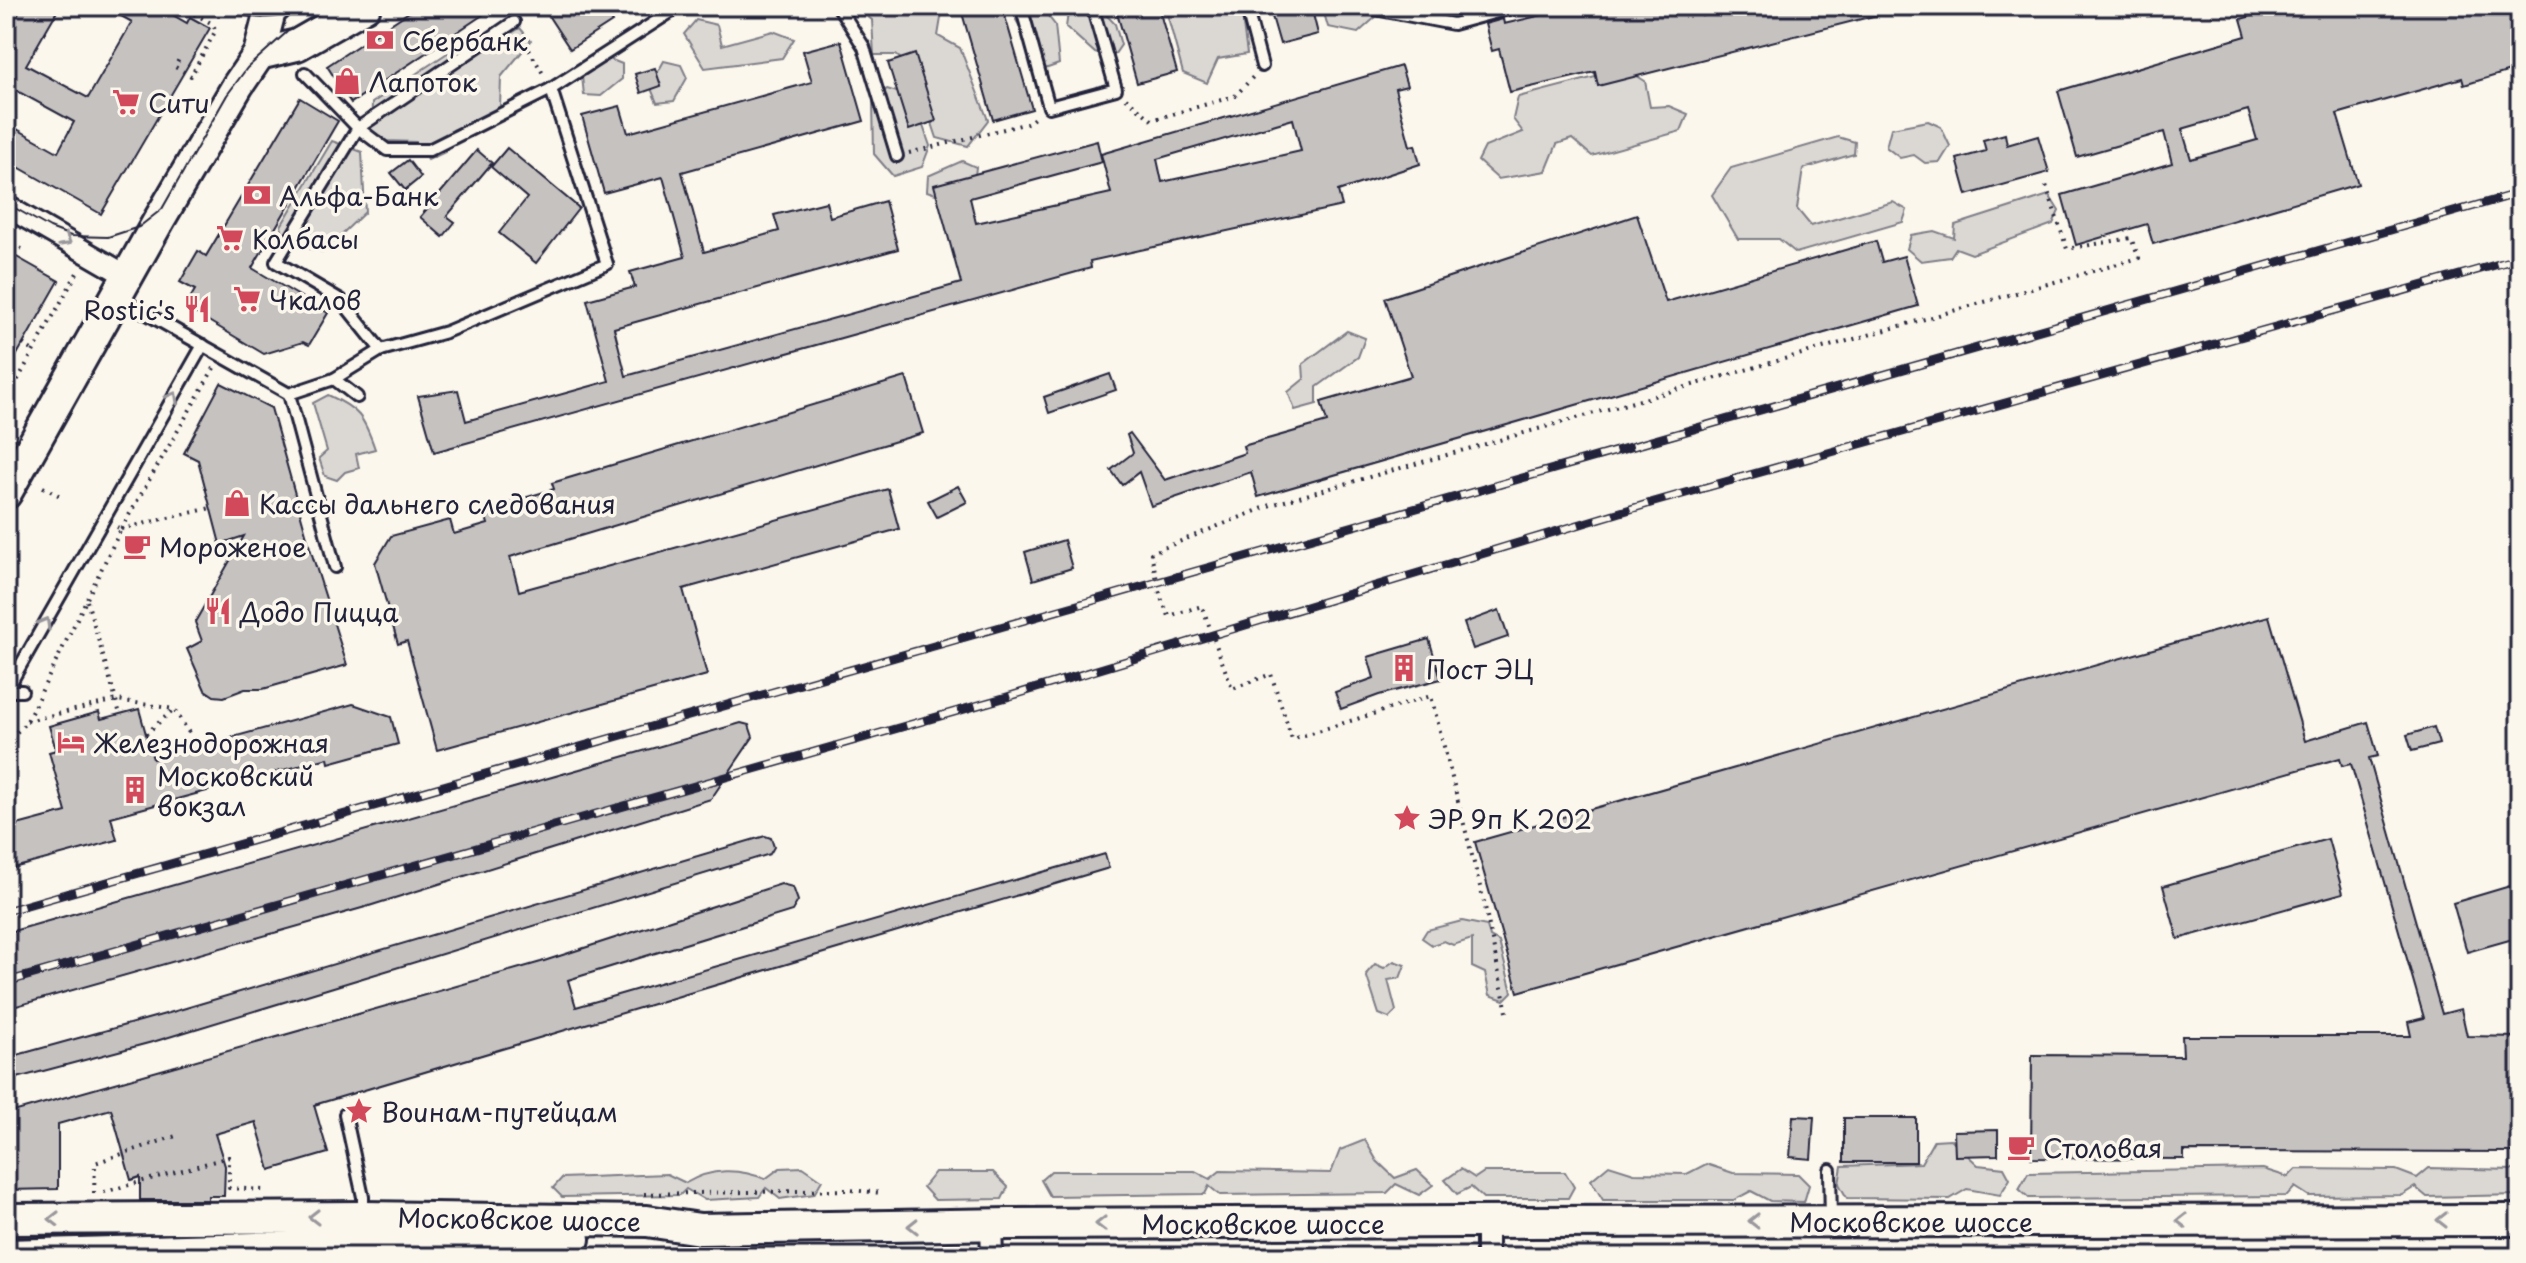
<svg xmlns="http://www.w3.org/2000/svg" width="2526" height="1263" viewBox="0 0 2526 1263" font-family="'Playpen Sans',sans-serif">
<style>
.green{fill:#dbd8d3;stroke:#7e7d87;stroke-width:2}
.building{fill:#c6c2c0;stroke:#22223b;stroke-width:2;fill-rule:evenodd}
.lines{fill:none;stroke-linecap:round;stroke-linejoin:round}
.service-casing{stroke:#22223b;stroke-width:16}
.minor-casing{stroke:#22223b;stroke-width:26}
.secondary-casing{stroke:#22223b;stroke-width:36}
.path{stroke:#22223b;stroke-width:4;stroke-dasharray:2 6;stroke-linecap:butt}
.service{stroke:#fbf7ec;stroke-width:10}
.minor{stroke:#fbf7ec;stroke-width:20}
.secondary{stroke:#fbf7ec;stroke-width:30}
.tram{stroke:#22223b;stroke-width:2}
.rail-casing{stroke:#22223b;stroke-width:9}
.rail{stroke:#fbf7ec;stroke-width:6;stroke-dasharray:18;stroke-linecap:butt}
.oneway{stroke:#99979c}
.labels{text-anchor:middle;dominant-baseline:central;stroke-width:7;stroke-linejoin:round;paint-order:stroke}
.poi-label{font-size:26px;fill:#22223b;stroke:#fbf7ec;text-anchor:start}
.street-label{font-size:26px;fill:#22223b;stroke:#fbf7ec}
</style>
<rect width="100%" height="100%" fill="#fbf7ec"/>
<filter id="ink" filterUnits="userSpaceOnUse"><feTurbulence type="fractalNoise" baseFrequency=".0125" numOctaves="2"/><feDisplacementMap in="SourceGraphic" scale="16" xChannelSelector="R" yChannelSelector="G"/><feConvolveMatrix kernelMatrix="1 2 1 2 8 2 1 2 1" color-interpolation-filters="sRGB"/></filter>
<g filter="url(#ink)">
<g class="green">
<polygon points="859,6 943,6 938,36 960,48 988,120 968,146 937,138 914,69 896,55 874,55 872,20 858,9"/>
<polygon points="1018,6 1040,6 1055,25 1059,64 1045,69 1016,20"/>
<polygon points="1069,6 1098,6 1115,24 1121,45 1112,58 1095,53 1066,27"/>
<polygon points="1165,6 1254,6 1243,25 1247,54 1218,59 1207,83 1183,73"/>
<polygon points="1322,6 1388,6 1358,33 1328,27"/>
<polygon points="696,20 717,25 722,45 773,31 794,39 782,58 705,68 684,34"/>
<polygon points="520,28 531,41 501,77 500,108 453,130 445,152 428,160 416,142 387,141 371,131 372,103 470,38 494,44"/>
<polygon points="607,58 622,64 622,79 601,96 584,95 582,76"/>
<polygon points="664,61 681,65 687,78 674,101 657,103 650,86"/>
<polygon points="1626,69 1645,81 1650,107 1669,106 1688,114 1681,131 1592,156 1572,139 1557,144 1546,171 1498,179 1478,161 1485,147 1523,132 1513,119 1518,97"/>
<polygon points="887,89 913,97 930,146 922,167 893,176 874,154 873,100"/>
<polygon points="1928,121 1941,127 1950,146 1940,162 1925,163 1914,155 1900,158 1886,147 1891,128"/>
<polygon points="1838,137 1855,142 1854,154 1803,169 1797,209 1811,226 1893,202 1907,210 1903,222 1796,253 1779,239 1738,239 1712,195 1731,168"/>
<polygon points="332,141 362,152 365,212 323,252 285,243 281,226"/>
<polygon points="962,161 976,167 974,183 941,196 927,191 928,176"/>
<polygon points="2049,195 2059,211 2053,224 1972,254 1956,248 1950,257 1921,261 1907,249 1911,235 1934,231 1954,238 1955,225"/>
<polygon points="1347,331 1365,338 1358,357 1317,387 1317,404 1295,410 1288,392 1304,379 1303,364"/>
<path d="M328,395c31,14 36,22 47,54l-19,5 3,14 -14,4 -8,8 -12,-4 -6,-18 8,-7 -14,-48z"/>
<polygon points="1462,921 1487,926 1490,937 1499,942 1512,992 1504,1000 1490,995 1485,973 1472,967 1472,939 1453,945 1444,941 1432,945 1422,938 1427,930"/>
<polygon points="1394,961 1405,965 1400,978 1388,980 1396,1011 1389,1018 1379,1014 1366,974 1375,964 1384,968"/>
<polygon points="1950,1139 1978,1165 2004,1168 2010,1179 2000,1195 1967,1189 1950,1199 1847,1198 1839,1184 1842,1166 1921,1163 1934,1140"/>
<polygon points="1365,1140 1377,1161 1395,1178 1417,1170 1433,1185 1419,1195 1396,1184 1387,1193 1220,1195 1209,1186 1205,1194 1050,1196 1041,1180 1051,1171 1195,1171 1210,1179 1220,1171 1331,1173 1340,1150"/>
<polygon points="1706,1164 1733,1173 1798,1174 1809,1185 1804,1202 1770,1201 1751,1191 1734,1200 1603,1200 1591,1180 1609,1165 1634,1173 1687,1174"/>
<path d="M803,1167l19,13 -8,14 -34,5 -14,-11 -7,9 -54,3 -19,-11 -6,6 -118,2 -9,-9 9,-10 105,-4 19,9c25,-15 53,-15 79,-4l15,-11z"/>
<polygon points="2429,1168 2515,1170 2520,1172 2520,1195 2427,1197 2415,1187 2402,1195 2309,1196 2295,1187 2287,1196 2029,1198 2019,1189 2028,1173 2263,1169 2288,1177 2296,1169 2396,1170 2417,1178"/>
<polygon points="1461,1169 1475,1178 1484,1172 1565,1172 1574,1187 1568,1198 1483,1198 1471,1187 1457,1194 1445,1180"/>
<polygon points="935,1172 993,1172 1008,1187 1002,1199 935,1200 923,1187"/>
</g>
<g class="building">
<polygon points="22,6 60,6 26,65 88,98 132,22 103,6 157,6 187,23 190,17 210,28 101,214 6,160 6,123 58,152 74,122 6,85 6,34"/>
<polygon points="418,6 496,6 351,103 327,66"/>
<polygon points="542,6 602,6 612,22 570,49"/>
<polygon points="960,6 1002,6 1032,109 993,120"/>
<polygon points="1115,6 1158,6 1177,72 1137,83"/>
<polygon points="1269,6 1311,6 1318,34 1280,44"/>
<polygon points="1580,6 1700,6 1702,16 1740,6 1888,6 1889,12 1598,86 1595,72 1510,92 1499,49 1492,51 1485,24 1503,19 1504,24"/>
<path d="M2286,6h234v62l-56,17 -2,-7 -125,36 21,70 -205,60 -6,-20 -71,21 -14,-50 110,-32 -8,-31 -87,25 -19,-66 188,-55 -5,-17zM2248,110l9,30 -66,19 -9,-30z"/>
<path d="M841,41l23,80 -182,51 22,80 75,-21 -5,-16 52,-13 4,15 55,-16 13,48 -284,79 12,48 335,-93 -27,-98 163,-44 5,21 -132,36 6,25 135,-30 -10,-39 300,-88 6,20 -12,3 15,57 5,-1 5,19 -82,27 4,15 -252,55 1,7 -657,184 -16,-56 40,-6 8,31 143,-40 -22,-81 48,-13 -5,-15 55,-15 -22,-80 -59,16 -22,-77 38,-10 8,27 184,-51 -9,-31zM1293,119l8,32 -139,31 -5,-23z"/>
<polygon points="915,54 936,121 909,130 888,63"/>
<polygon points="655,68 661,86 641,93 635,74"/>
<polygon points="300,98 338,121 252,268 328,313 309,345 303,342 264,354 185,307 195,290 180,282 198,251 206,256"/>
<polygon points="2005,134 2007,145 2038,136 2049,172 1967,195 1957,159 1986,151 1983,140"/>
<polygon points="507,148 579,208 536,263 499,233 527,198 491,167"/>
<polygon points="477,150 492,163 447,216 455,222 443,237 420,217"/>
<polygon points="408,160 421,177 405,190 391,173"/>
<polygon points="1637,215 1666,302 1876,241 1882,262 1904,256 1918,306 1258,497 1251,472 1151,506 1139,472 1122,485 1111,470 1133,453 1127,435 1130,433 1165,480 1245,453 1243,446 1327,422 1321,402 1411,376 1385,298"/>
<polygon points="6,251 59,281 6,374"/>
<polygon points="1110,374 1116,390 1049,413 1044,397"/>
<polygon points="906,377 923,433 510,557 519,591 888,489 899,529 683,589 707,675 437,750 407,641 398,644 375,563 391,536 450,520 454,534 488,524 484,510 554,489 552,483"/>
<polygon points="221,383 271,408 310,548 347,665 263,689 245,689 224,697 214,696 205,690 187,649 202,641 195,622 244,536 220,544 198,460 184,453"/>
<polygon points="958,486 967,502 937,517 928,501"/>
<polygon points="1064,540 1072,568 1033,580 1025,552"/>
<polygon points="1499,610 1508,637 1473,649 1464,623"/>
<polygon points="2269,616 2305,741 2368,722 2378,756 2369,758 2442,1014 2461,1009 2467,1036 2520,1037 2520,1152 2184,1151 2184,1159 2031,1158 2032,1055 2183,1056 2182,1036 2411,1036 2408,1022 2424,1018 2351,764 2342,766 2340,758 1518,992 1475,842"/>
<polygon points="1429,639 1441,679 1379,695 1341,709 1335,692 1374,678 1368,657"/>
<polygon points="353,704 391,717 398,744 329,763 328,758 111,817 117,840 6,870 6,828 66,812 49,752 56,750 49,726 99,712 101,719 139,709 153,759"/>
<polygon points="741,723 749,725 753,737 711,799 369,906 6,1009 6,933"/>
<polygon points="2434,727 2439,744 2412,751 2407,735"/>
<polygon points="765,836 771,838 774,847 770,854 156,1041 6,1081 6,1058 169,1013"/>
<polygon points="2328,839 2343,893 2178,939 2163,886"/>
<polygon points="1105,854 1109,868 314,1105 328,1153 270,1170 256,1122 215,1134 225,1166 224,1196 208,1196 208,1200 140,1200 140,1177 131,1180 111,1109 58,1124 58,1189 6,1190 6,1114 541,962 781,884 793,887 798,901 792,911 568,980 576,1007"/>
<polygon points="2510,886 2520,920 2520,937 2467,952 2453,903"/>
<polygon points="1793,1116 1814,1117 1811,1159 1790,1157"/>
<rect x="1844" y="1118" width="72" height="44"/>
<polygon points="1998,1130 1998,1155 1955,1156 1954,1131"/>
</g>
<g class="lines">
<g class="service-casing">
<g id="service">
<polyline points="838,6 864,47 897,156"/>
<polyline points="1021,6 1049,107 1116,89 1092,6"/>
<polyline points="1246,6 1262,66"/>
<polyline points="1359,6 1453,24 1519,6"/>
<polyline points="305,73 358,128 276,262 341,300 381,350"/>
<polyline points="551,89 680,6"/>
<polyline points="117,297 289,394 335,567"/>
<polyline points="334,379 381,350 446,332 607,264 551,89 429,150 387,150 358,128 514,22"/>
<polyline points="289,394 334,379 357,397"/>
<polyline points="6,691 203,345"/>
<polyline points="6,691 22,691"/>
<polyline points="345,1114 363,1197 363,1215"/>
<polyline points="1830,1170 1831,1220"/>
</g>
</g>
<g class="minor-casing">
<g id="minor">
<polyline points="6,206 127,276"/>
<polyline points="1487,1222 1487,1257"/>
<polyline points="991,1225 992,1257"/>
</g>
</g>
<g class="secondary-casing">
<g id="secondary">
<polyline points="259,54 297,45 365,6"/>
<polyline points="6,493 159,220 238,85 259,54 270,11 276,6"/>
<polyline points="6,1219 364,1217 647,1221 700,1229 1010,1224 1467,1222 2520,1220"/>
<polyline points="6,1255 574,1239"/>
</g>
</g>
<g class="path">
<polyline points="180,6 211,23 216,30 191,76 175,67 180,57"/>
<polyline points="6,24 17,6"/>
<polyline points="521,36 545,77"/>
<polyline points="1126,98 1152,120 1235,96 1253,77"/>
<polyline points="909,153 1028,123 1038,115"/>
<polyline points="6,242 22,249"/>
<polyline points="23,344 33,351"/>
<polyline points="6,401 77,273"/>
<polyline points="43,487 64,498"/>
<polyline points="121,529 214,368"/>
<polyline points="121,529 211,508"/>
<polyline points="87,601 120,714"/>
<polyline points="27,721 117,700 174,709 198,747"/>
<polyline points="146,734 174,709"/>
<polyline points="6,744 27,721 121,529 117,527"/>
<polyline points="1507,1012 1484,902 1431,696 1292,739 1271,674 1232,689 1202,606 1169,616 1161,598 1151,553 1271,505 2139,258 2131,238 2067,249 2046,185"/>
<polyline points="104,1192 229,1157 229,1188 264,1190"/>
<polyline points="94,1193 95,1163 176,1136"/>
<polyline points="644,1194 850,1190 882,1193"/>
</g>
<use href="#service" class="service"/>
<use href="#minor" class="minor"/>
<use href="#secondary" class="secondary"/>
<g class="tram">
<path d="M218,6c32,16 59,15 91,0"/>
<polyline points="6,203 50,228 71,236 108,237 139,227 162,209 227,95 247,68 287,32 333,6"/>
</g>
<g class="rail-casing">
<g id="rail">
<polyline points="6,911 2520,193"/>
<polyline points="6,982 1007,697 1654,502 2520,258"/>
</g>
</g>
<use href="#rail" class="rail"/>
</g>
<defs><path id="oneway-chevron" d="M-2-3.5L2.5 0L-2 3.5" fill="none" stroke-width="1.6" stroke-linecap="round" stroke-linejoin="round" transform="scale(2)"/></defs>
<g class="oneway">
<use href="#oneway-chevron" transform="translate(66 241) rotate(30)"/>
<use href="#oneway-chevron" transform="translate(173 397) rotate(-61)"/>
<use href="#oneway-chevron" transform="translate(45 623) rotate(-60)"/>
<use href="#oneway-chevron" transform="translate(314 1217) rotate(180)"/>
<use href="#oneway-chevron" transform="translate(54 1219) rotate(180)"/>
<use href="#oneway-chevron" transform="translate(2442 1220) rotate(180)"/>
<use href="#oneway-chevron" transform="translate(1754 1221) rotate(180)"/>
<use href="#oneway-chevron" transform="translate(2182 1221) rotate(180)"/>
<use href="#oneway-chevron" transform="translate(1101 1224) rotate(180)"/>
<use href="#oneway-chevron" transform="translate(913 1226) rotate(179)"/>
</g>
</g>
<defs>
<g id="bank-bare" transform="scale(2.16)"><path d="M-6-4H6V4H-6ZM0-2.3a2.3 2.3 0 1 0 0 4.6a2.3 2.3 0 1 0 0-4.6Z" fill="#d1495b" stroke="#fbf7ec" stroke-width="2.5" paint-order="stroke"/></g>
<g id="shop-bare" transform="scale(2.16)"><path d="M-5-2.5h2.3a2.7 3.5 0 0 1 5.4 0H5L5.5 6h-11ZM-1.5-2.5h3a1.5 2.3 0 0 0-3 0Z" fill="#d1495b" stroke="#fbf7ec" stroke-width="2.5" paint-order="stroke"/></g>
<g id="supermarket-bare" transform="scale(2.16)"><path d="M-6-5.5h2.5l.6 2H6L4.5 2H-2.5L-4.4-4H-6ZM-1.5 3.2a1.3 1.3 0 1 0 .1 0ZM3 3.2a1.3 1.3 0 1 0 .1 0Z" fill="#d1495b" stroke="#fbf7ec" stroke-width="2.5" paint-order="stroke"/></g>
<g id="restaurant-bare" transform="scale(2.16)"><path d="M-5-6h1v4h1v-4h1v4h1v-4h1v5L-1.5 .5V6h-2V.5L-5-1ZM5-6V6H3V1.5H1.5Q1.5-4 5-6Z" fill="#d1495b" stroke="#fbf7ec" stroke-width="2.5" paint-order="stroke"/></g>
<g id="cafe-bare" transform="scale(2.16)"><path d="M-5.5-4.5H6V0H3Q3 3.5 0 3.5H-2.5Q-5.5 3.5-5.5 0ZM3-3.2v2h1.7v-2ZM-6 4.5H4V6H-6Z" fill="#d1495b" stroke="#fbf7ec" stroke-width="2.5" paint-order="stroke"/></g>
<g id="building-bare" transform="scale(2.16)"><path d="M-4-6H4V6H1V3H-1V6H-4ZM-2.5-4.3h1.7v1.8h-1.7ZM.8-4.3h1.7v1.8H.8ZM-2.5-1h1.7V.8h-1.7ZM.8-1h1.7V.8H.8Z" fill="#d1495b" stroke="#fbf7ec" stroke-width="2.5" paint-order="stroke"/></g>
<g id="hotel-bare" transform="scale(2.16)"><path d="M-6-4.5h1.5V1H6V5H4.5V3h-9V5H-6ZM-4 0a1.8 1.8 0 1 1 3.6 0ZM.5 0V-2.5h3Q6-2.5 6 0Z" fill="#d1495b" stroke="#fbf7ec" stroke-width="2.5" paint-order="stroke"/></g>
<g id="sight-bare" transform="scale(2.16)"><path d="M0-6L1.8-2.2L6-1.7L2.9 1.2L3.7 5.4L0 3.3L-3.7 5.4L-2.9 1.2L-6-1.7L-1.8-2.2Z" fill="#d1495b" stroke="#fbf7ec" stroke-width="2.5" paint-order="stroke"/></g>
</defs>
<g fill-rule="evenodd">
<use href="#bank-bare" x="380" y="40"/>
<use href="#shop-bare" x="347" y="81"/>
<use href="#supermarket-bare" x="126" y="102"/>
<use href="#bank-bare" x="257" y="195"/>
<use href="#supermarket-bare" x="230" y="238"/>
<use href="#supermarket-bare" x="247" y="299"/>
<use href="#restaurant-bare" x="197" y="309"/>
<use href="#shop-bare" x="237" y="503"/>
<use href="#cafe-bare" x="137" y="546"/>
<use href="#restaurant-bare" x="218" y="611"/>
<use href="#building-bare" x="1404" y="668"/>
<use href="#hotel-bare" x="71" y="742"/>
<use href="#building-bare" x="135" y="790"/>
<use href="#sight-bare" x="1407" y="818"/>
<use href="#sight-bare" x="359" y="1111"/>
<use href="#cafe-bare" x="2021" y="1147"/>
</g>
<g class="labels">
<g class="poi-label">
<text x="402" y="40">Сбербанк</text>
<text x="369" y="81">Лапоток</text>
<text x="148" y="102">Сити</text>
<text x="279" y="195">Альфа-Банк</text>
<text x="252" y="238">Колбасы</text>
<text x="269" y="299">Чкалов</text>
<text x="175" y="309" text-anchor="end">Rostic's</text>
<text x="259" y="503">Кассы дальнего следования</text>
<text x="159" y="546">Мороженое</text>
<text x="240" y="611">Додо Пицца</text>
<text x="1426" y="668">Пост ЭЦ</text>
<text x="93" y="742">Железнодорожная</text>
<text x="157" y="775">Московский<tspan x="157" dy="30">вокзал</tspan></text>
<text x="1429" y="818">ЭР 9п К 202</text>
<text x="381" y="1111">Воинам-путейцам</text>
<text x="2043" y="1147">Столовая</text>
</g>
<g class="street-label">
<text transform="translate(519 1219) rotate(1)">Московское шоссе</text>
<text x="1911" y="1221">Московское шоссе</text>
<text x="1263" y="1223">Московское шоссе</text>
</g>
</g>
<rect width="2526" height="1263" fill="none" stroke="#fbf7ec" stroke-width="32"/>
<rect x="16" y="16" width="2494" height="1231" fill="none" stroke="#22223b" stroke-width="3" filter="url(#ink)"/>
</svg>
